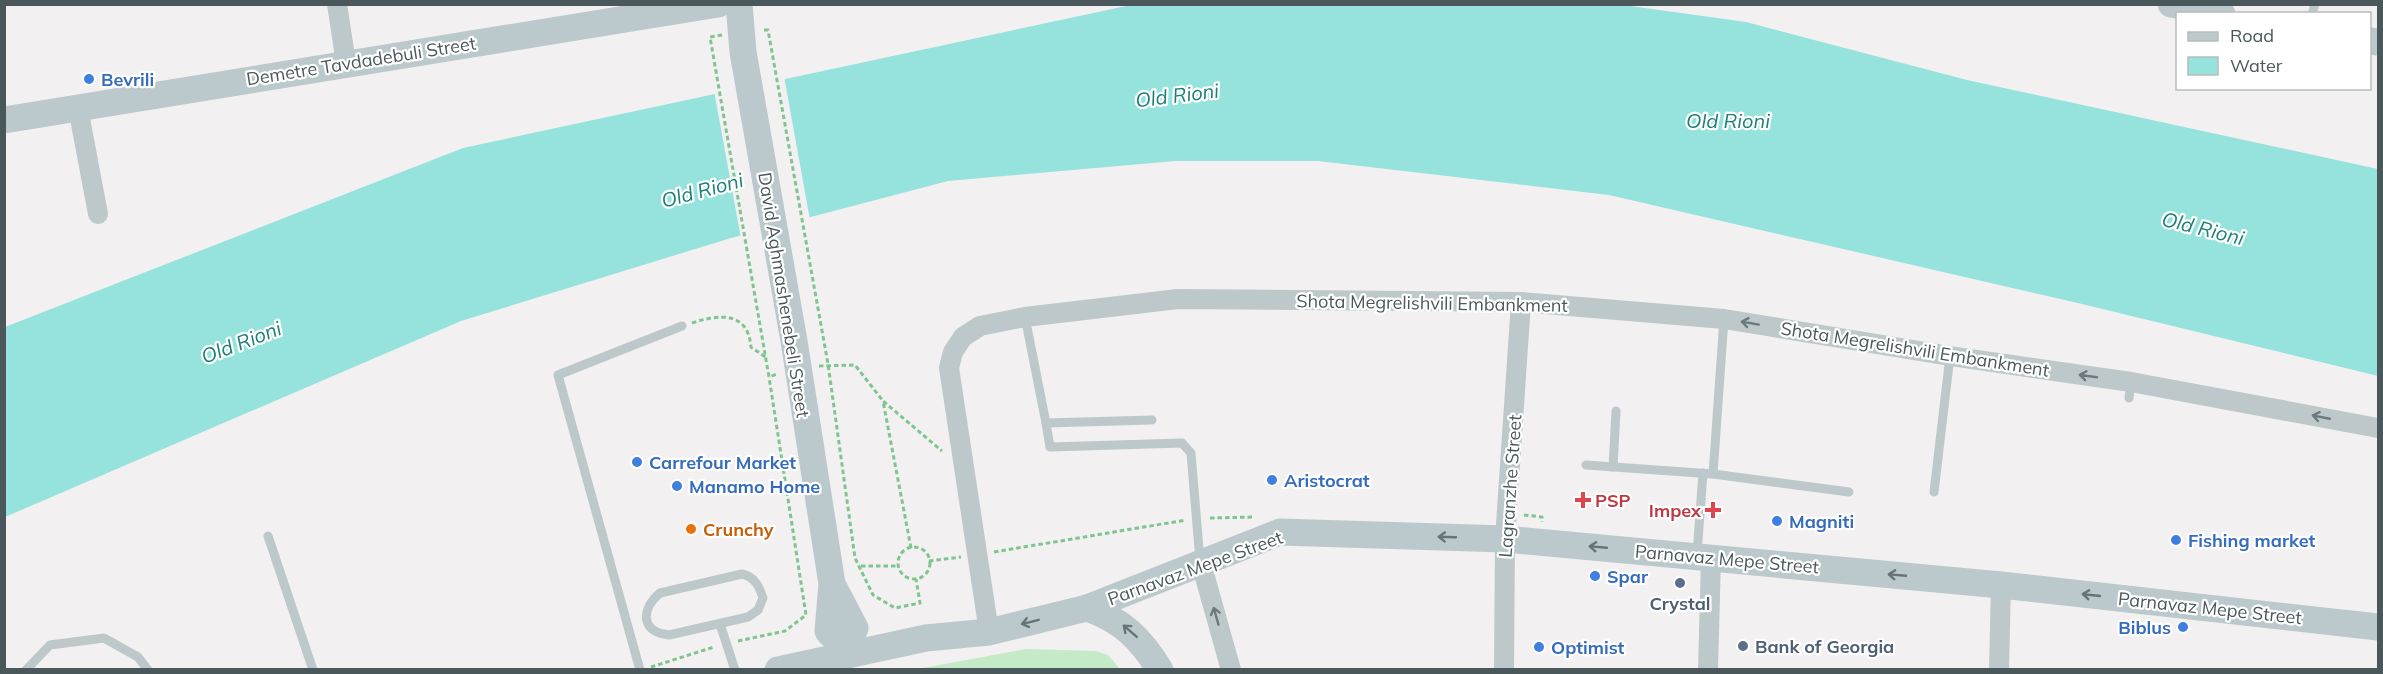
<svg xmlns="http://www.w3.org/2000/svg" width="2383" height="674" viewBox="0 0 2383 674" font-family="Mulish,sans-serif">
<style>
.green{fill:#c4eac8}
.water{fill:#96e2dc}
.pier{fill:#f2f0f1}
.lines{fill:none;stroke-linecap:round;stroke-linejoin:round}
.path{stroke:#80c58f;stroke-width:3;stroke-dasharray:4.5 3;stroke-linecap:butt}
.lane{stroke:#bdc8cb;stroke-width:9}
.street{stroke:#bdc8cb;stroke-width:20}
.secondary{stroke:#bbc8cc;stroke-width:27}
.oneway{stroke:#6c7a7d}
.oneway2{stroke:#667477}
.shop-dot{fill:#3f7fe0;stroke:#fff;stroke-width:2}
.health-dot{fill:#e0444e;stroke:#fff;stroke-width:2}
.food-dot{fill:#e8710a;stroke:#fff;stroke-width:2}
.service-dot{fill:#5c6f8a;stroke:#fff;stroke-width:2}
.labels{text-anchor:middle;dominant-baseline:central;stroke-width:4.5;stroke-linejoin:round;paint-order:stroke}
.street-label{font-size:18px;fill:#4a585b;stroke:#fff}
.shop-label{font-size:18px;font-weight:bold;fill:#366cbe;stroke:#fff;text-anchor:start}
.health-label{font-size:18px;font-weight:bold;fill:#be3a42;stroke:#fff;text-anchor:start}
.food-label{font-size:18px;font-weight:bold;fill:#c56008;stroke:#fff;text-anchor:start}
.service-label{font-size:18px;font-weight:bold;fill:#4e5e75;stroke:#fff}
.water-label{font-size:20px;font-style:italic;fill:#1b7f77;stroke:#fff}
</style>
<rect width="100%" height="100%" fill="#f2f0f1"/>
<polygon class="green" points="1026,649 1096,651 1108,655 1120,669 923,668"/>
<polygon class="water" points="1616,4 1746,22 1967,80 2378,169 2378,376 2082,304 1609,195 1318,161 1175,161 948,181 731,238 461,321 5,517 5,327 463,148 1131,5"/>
<polygon class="pier" points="784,76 810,220 741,238 714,91"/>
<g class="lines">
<g class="path">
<polyline points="764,30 768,30 828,364 855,558 873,595 895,608 920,603 916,579"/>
<polyline points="722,35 710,37 769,377 777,374"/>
<path d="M692,323c27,-9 56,-12 59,24l16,11"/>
<polyline points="819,366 855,365 883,401"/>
<polyline points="1524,515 1542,517 1542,522"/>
<polyline points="1210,518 1254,517"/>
<circle cx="914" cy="563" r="16"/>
<polyline points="911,548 883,401 942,451"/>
<polyline points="994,552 1186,520"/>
<polyline points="929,561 961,557"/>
<polyline points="861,566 898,566"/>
<polyline points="738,641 785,631 806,615 769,377"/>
<polyline points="651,667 714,647"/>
</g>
<g class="lane">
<polyline points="2312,14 2315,4"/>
<polyline points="1025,317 1046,423 1152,420"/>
<polyline points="2129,398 2131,382"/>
<polyline points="1046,423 1050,447 1182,443 1191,453 1200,561"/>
<polyline points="1586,465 1713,474 1724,319"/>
<polyline points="1613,467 1616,411"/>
<polyline points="1713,474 1849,492"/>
<polyline points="1934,492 1950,356"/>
<polyline points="268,536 313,670"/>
<polyline points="1697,554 1703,473"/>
<path d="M742,574c13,3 17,12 21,24l-5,12 -10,7 -79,18c-29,-3 -28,-26 -9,-42z"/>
<polyline points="720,624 735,670"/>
<polyline points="26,670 50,645 104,638 138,657 148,670"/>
<polyline points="640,670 558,375 682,326"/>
</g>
<g class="street">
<polyline points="337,4 346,63"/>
<polyline points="78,108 98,214"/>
<polyline points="1201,563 1231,670"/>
<polyline points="989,632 949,368 953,352 963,337 980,326 1025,317 1178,299 1521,302 1724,319 1950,356 2131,382 2378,428"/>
<polyline points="1504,670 1505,539 1521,302"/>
<polyline points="1708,670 1711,558"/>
<polyline points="1999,670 2001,585"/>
</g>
<g class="secondary">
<path d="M739,4l4,48 51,289 38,243 -4,47c8,11 22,9 27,-3l-23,-44"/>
<polyline points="2171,4 2222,14"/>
<polyline points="2370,41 2378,42"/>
<polyline points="4,120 718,4"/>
<path d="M1087,608c35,12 54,31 73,62"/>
<polyline points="778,670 926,638 989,632 1087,608 1280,532 1505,539 2001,585 2378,627"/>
</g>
</g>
<defs><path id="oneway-shaft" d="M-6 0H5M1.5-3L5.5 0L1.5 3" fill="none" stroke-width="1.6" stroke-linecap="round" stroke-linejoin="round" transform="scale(1.5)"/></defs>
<g class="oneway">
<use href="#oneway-shaft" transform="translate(1750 323) rotate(-170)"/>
<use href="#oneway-shaft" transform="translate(2088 376) rotate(-172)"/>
<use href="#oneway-shaft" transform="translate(2321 417) rotate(-169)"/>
<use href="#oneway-shaft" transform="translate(1216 616) rotate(-106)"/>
</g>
<g class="oneway2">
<use href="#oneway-shaft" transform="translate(1447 537) rotate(-178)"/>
<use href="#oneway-shaft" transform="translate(1598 547) rotate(-175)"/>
<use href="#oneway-shaft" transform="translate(1897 575) rotate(-175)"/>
<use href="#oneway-shaft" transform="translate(2091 595) rotate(-174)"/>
<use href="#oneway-shaft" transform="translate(1030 622) rotate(166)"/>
<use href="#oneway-shaft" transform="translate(1130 631) rotate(-139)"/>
</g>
<g class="shop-dot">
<circle cx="89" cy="79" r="6"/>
<circle cx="637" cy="462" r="6"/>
<circle cx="1272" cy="480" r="6"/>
<circle cx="677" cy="486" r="6"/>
<circle cx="1777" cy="521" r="6"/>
<circle cx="2176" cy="540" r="6"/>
<circle cx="1595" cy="576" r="6"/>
<circle cx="2183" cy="627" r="6"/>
<circle cx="1539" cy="647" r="6"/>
</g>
<g class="health-dot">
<path d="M1580 491h6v6h6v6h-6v6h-6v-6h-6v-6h6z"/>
<path d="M1710 501h6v6h6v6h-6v6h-6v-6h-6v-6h6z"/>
</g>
<circle class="food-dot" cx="691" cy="529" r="6"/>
<g class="service-dot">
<circle cx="1680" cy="583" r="6"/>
<circle cx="1743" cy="646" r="6"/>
</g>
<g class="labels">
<g class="street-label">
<text transform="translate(361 61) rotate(-9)">Demetre Tavdadebuli Street</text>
<text transform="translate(784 295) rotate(81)">David Aghmashenebeli Street</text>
<text transform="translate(1432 303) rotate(1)">Shota Megrelishvili Embankment</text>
<text transform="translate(1915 349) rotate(9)">Shota Megrelishvili Embankment</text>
<text transform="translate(1510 486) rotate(-86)">Lagranzhe Street</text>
<text transform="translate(1727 559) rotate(5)">Parnavaz Mepe Street</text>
<text transform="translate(1195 568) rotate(-20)">Parnavaz Mepe Street</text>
<text transform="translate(2210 608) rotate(6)">Parnavaz Mepe Street</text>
</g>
<g class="shop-label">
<text x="101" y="79">Bevrili</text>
<text x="649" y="462">Carrefour Market</text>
<text x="1284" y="480">Aristocrat</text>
<text x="689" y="486">Manamo Home</text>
<text x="1789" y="521">Magniti</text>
<text x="2188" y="540">Fishing market</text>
<text x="1607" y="576">Spar</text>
<text x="2171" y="627" text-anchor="end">Biblus</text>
<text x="1551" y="647">Optimist</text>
</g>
<g class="health-label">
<text x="1595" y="500">PSP</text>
<text x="1701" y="510" text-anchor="end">Impex</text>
</g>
<g class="food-label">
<text x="703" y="529">Crunchy</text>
</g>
<g class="service-label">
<text x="1680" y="603">Crystal</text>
<text x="1755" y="646" text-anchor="start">Bank of Georgia</text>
</g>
<g class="water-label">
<text transform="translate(1177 95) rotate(-7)">Old Rioni</text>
<text x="1728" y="120">Old Rioni</text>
<text transform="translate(702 190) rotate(-15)">Old Rioni</text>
<text transform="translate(2203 228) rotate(14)">Old Rioni</text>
<text transform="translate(241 342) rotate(-21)">Old Rioni</text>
</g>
</g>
<rect width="2383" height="674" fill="none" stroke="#4a585b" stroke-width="12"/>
<rect x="2176" y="12" width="195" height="78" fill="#ffffff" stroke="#b7bcbd" stroke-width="1.5"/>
<rect x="2188" y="32" width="30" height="9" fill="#bbc8cc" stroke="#b7bcbd" stroke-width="1.5"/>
<text x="2230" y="42" font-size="18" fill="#4a585b">Road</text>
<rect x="2188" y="57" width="30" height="18" fill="#96e2dc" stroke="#b7bcbd" stroke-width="1.5"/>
<text x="2230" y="72" font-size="18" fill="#4a585b">Water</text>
</svg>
